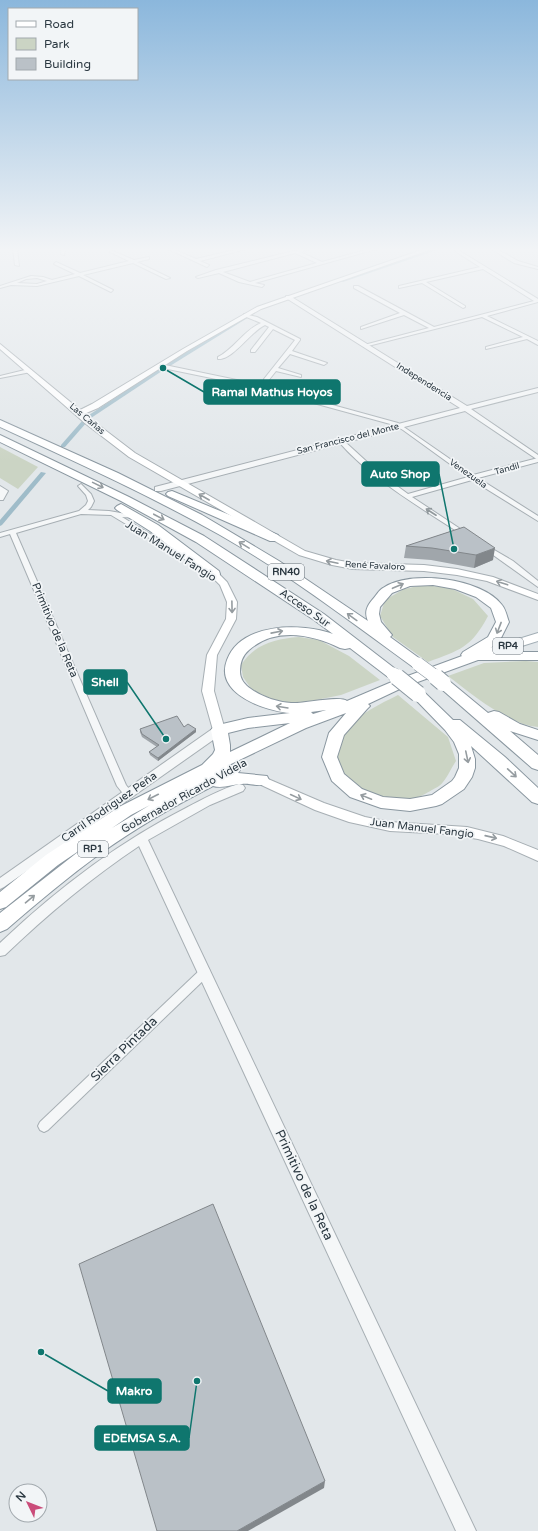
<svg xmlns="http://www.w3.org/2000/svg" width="538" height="1531" viewBox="0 0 538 1531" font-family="'Varela Round',sans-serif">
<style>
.green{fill:#cbd4c4}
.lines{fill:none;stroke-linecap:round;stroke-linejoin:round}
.canal{fill:#9fbcc9;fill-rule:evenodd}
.minor-casing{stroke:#a7afb4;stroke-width:2}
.tertiary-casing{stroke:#a7afb4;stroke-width:2}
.secondary-casing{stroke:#a7afb4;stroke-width:2}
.primary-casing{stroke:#a2aeb5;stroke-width:2}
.motorway-casing{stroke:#8a97a0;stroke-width:2}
.minor{fill:#f5f7f8;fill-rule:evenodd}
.tertiary{fill:#f5f7f8;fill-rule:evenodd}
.secondary{fill:#fff;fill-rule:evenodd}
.primary{fill:#fff;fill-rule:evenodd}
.motorway{fill:#fff;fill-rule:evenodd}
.motorway-bridge-far1-casing{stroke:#8a97a0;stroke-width:14;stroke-linecap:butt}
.motorway-bridge-casing{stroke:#8a97a0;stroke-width:18;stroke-linecap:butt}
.motorway-bridge-far1{stroke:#fff;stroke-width:13}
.motorway-bridge{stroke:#fff;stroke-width:16}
.wall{fill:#a0a6ab}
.shaded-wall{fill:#82878b}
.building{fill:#bac1c7;stroke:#82878b}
.oneway{stroke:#959ca0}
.oneway2{stroke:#90989c}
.labels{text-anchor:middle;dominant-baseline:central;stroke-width:3.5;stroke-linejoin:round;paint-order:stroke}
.far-street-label{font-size:9px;fill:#2b3841;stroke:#f2f5f7}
.shield{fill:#f2f5f7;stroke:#677178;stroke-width:1}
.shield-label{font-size:10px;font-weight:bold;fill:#2b3841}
.street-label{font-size:11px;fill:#2b3841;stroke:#f2f5f7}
.near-street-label{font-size:13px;fill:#2b3841;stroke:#f2f5f7}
.leader{fill:none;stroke:#0f766e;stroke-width:1.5}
.callout-dot{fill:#0f766e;stroke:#f2f5f7;stroke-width:1.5}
.callout{fill:#0f766e;stroke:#0f766e;stroke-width:1.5}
.callout-label{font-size:12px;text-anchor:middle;font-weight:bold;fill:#fff}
</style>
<rect width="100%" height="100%" fill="#e2e7ea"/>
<g class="green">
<polygon points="0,447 38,467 18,489 0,478"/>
<path d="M423,585l27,3 23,11 15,17c-17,32 -28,34 -60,46l-35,-25 -13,-21 5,-16 19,-11z"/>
<path d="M299,637l20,3 30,16 31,24 -39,15 -45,9 -24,-5 -20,-9 -9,-13 -2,-12c14,-21 33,-26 58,-28z"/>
<path d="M526,661l12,1v65c-30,-2 -66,-33 -90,-51l36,-13z"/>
<path d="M398,695l50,42 8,24c-5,7 -10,20 -17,25 -5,3 -22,13 -27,13 -33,6 -90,-17 -72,-58 2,-4 4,-10 7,-13 14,-15 33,-24 51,-33z"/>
</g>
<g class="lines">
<g class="canal">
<polygon points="437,248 443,248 343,282 339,281"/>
<polygon points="245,316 249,317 170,366 165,365"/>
<polygon points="163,366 166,368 165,369 91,418 86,417"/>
<polygon points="82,421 87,422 65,447 61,447 61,445"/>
<polygon points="41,472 46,473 2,525 0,526 0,520"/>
</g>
<g class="minor-casing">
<g id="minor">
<polygon points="13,248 17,248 19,266 15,265"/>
<polygon points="61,248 65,248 64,255 61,254"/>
<polygon points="166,248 171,248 196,259 243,248 250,248 200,261 209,265 207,267"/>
<path d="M306,248h7l-13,4 22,10 51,-14h7l-125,35 9,2 -2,2 -23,-5 -20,-9 -21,5 -2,-1 20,-7zM295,253l22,10 -67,19 -27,-10z"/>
<polygon points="455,248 459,248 458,250 538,299 538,302 487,316 538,341 538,345 527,339 486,349 486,347 523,337 482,317 364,347 364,345 429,328 404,315 361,329 361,327 400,313 354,288 354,286 358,286 434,327 534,301 483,269 426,282 465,306 465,307 463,308 422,283 399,288 399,286 480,267 455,251"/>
<polygon points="490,248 495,248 518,261 538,267 538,269 514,263"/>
<path d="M110,250l24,10 15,-3v2l-12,3 33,16 -4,1 -33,-16 -50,12 30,15 -2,2 -32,-16 -42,10 -26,-1 -11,3v-2l31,-10 12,1 9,3 23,-6 -21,-10 2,-2 24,11 49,-12 -19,-9zM37,278l10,3 -10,3 -20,-1 9,-4z"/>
<path d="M244,314l13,3 43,22v1l-8,11 35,12 -3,2 -34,-11 -12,14 23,7v2l-25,-6 -8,10h-4v-2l31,-39 -22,-11 -18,23h-4v-2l18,-23 -4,-2c-15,7 -32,35 -47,34v-2c17,-9 26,-27 43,-34l-17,-7z"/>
<path d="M160,364l96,20 142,39 75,52 65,-17v4l-60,16 60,38v5l-66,-41 -60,17 59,39 -3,2 -2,-1c-43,-28 -94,-57 -128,-96l5,-1 35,32 30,22 60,-17 -65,-47 -9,-5 -139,-38 -97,-20v-2z"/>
<polygon points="29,369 32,371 31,372 0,378 0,376"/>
<polygon points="81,484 91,494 94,501 91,507 88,510 109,511 138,516 138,518 122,517 195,561 193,562 189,562 111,515 81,514 16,533 126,785 133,794 128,797 125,796 117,786 10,534 0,537 0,533 79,511 86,505 88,501 86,495 78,486"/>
<polygon points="484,544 513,561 538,581 538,587 482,547 481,546"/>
<polygon points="205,967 209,969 210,972 209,975 48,1130 44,1132 40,1130 38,1126 40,1122 201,969"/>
</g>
</g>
<g class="tertiary-casing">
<g id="tertiary">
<polygon points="286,296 290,296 467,406 538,388 538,392 471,409 538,455 538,460 465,411 161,491 155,491 155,487 460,408 286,298"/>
<polygon points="0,486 8,491 3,500 0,500"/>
<polygon points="219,726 223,727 224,730 223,733 4,887 0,889 0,878 215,727"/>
<path d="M239,784l4,1 2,3 -2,3 -33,14 -62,35 328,691h-20l-317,-685c-48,32 -92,69 -134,109l-5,1v-13c56,-53 117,-100 186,-135 17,-9 35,-19 53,-24z"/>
</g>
</g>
<g class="secondary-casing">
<g id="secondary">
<polygon points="427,248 435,248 261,309 187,351 98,408 84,414 135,453 305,551 336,560 353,563 424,565 457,569 493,577 538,594 538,600 487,581 457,575 424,571 353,569 332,565 299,555 129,457 86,424 0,349 0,344 80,410 92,404 183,349 257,307"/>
<polygon points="214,571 217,572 227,582 237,602 236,619 217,655 214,691 225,730 223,733 215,733 213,730 202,691 207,655 226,619 227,602 220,585 209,574"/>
<polygon points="261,776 324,803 365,817 390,822 467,827 503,836 538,850 538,861 504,846 478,839 448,834 390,831 349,822 315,810 257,783 255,780 257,777"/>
</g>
</g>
<g class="primary-casing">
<polygon id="primary" points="538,633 538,641 477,660 473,659 471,656 473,653"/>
</g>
<g class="motorway-casing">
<g id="motorway">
<path d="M0,420l118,53 84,42 77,46 89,60c-4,-9 -1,-15 5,-22 3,-3 6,-9 10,-11 27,-19 99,-10 119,17 4,5 5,12 7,17l-10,20 -14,10h53v8h-60l-74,27 -36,17 2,2 -3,3 -23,26 -7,22 7,17 18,15 21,8 27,2 22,-4 20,-14 3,-4 4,-9v-14l-5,-12 -9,-12 -32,-33 -2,-3 2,-3 5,-2 5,2 30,29h7l45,37 33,31v16l-6,-2 -61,-56 4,13v9l-3,9 -8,12 -22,15 -6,2 -26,5 -29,-3 -31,-11 -18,-16 -10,-24 7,-24 17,-20 -40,15 -77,37 9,1 2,4 -2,3 29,3 2,4 -2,4c-9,3 -17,-1 -25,0 -10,0 -19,5 -29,2 -39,20 -76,41 -112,67 -33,24 -64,50 -94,76l-7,3v-19l83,-65 -25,17 -52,42 -6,2v-17l46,-37 73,-48 83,-42 11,-11 2,-4 -4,-20 3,-4 34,-8 42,-5c-24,-2 -76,-19 -63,-53 14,-38 75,-37 106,-26l-19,-14 -118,-78 -75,-41 -121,-59v-7l129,62 75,39 120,78 74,57 2,3 -2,3 -5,2 -5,-2 -38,-29 -5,1 -5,-1c-29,-14 -65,-21 -91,2 -7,6 -9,13 -9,22 0,7 5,13 11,17 11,8 26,13 40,14 12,1 49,-8 56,-2l47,-20 68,-25 -1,-1 2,-3 25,-15 8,-15 -5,-14 -15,-11 -21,-8 -22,-4 -23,1 -18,7 -12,14 -1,7 2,8 11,13 -2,2 33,24 2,3 -2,3 -5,1 -5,-1c-63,-46 -125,-93 -193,-132 -71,-40 -146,-74 -220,-108zM326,710l-13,4 -2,-2zM290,723l-60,29v-7l-2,-12 20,-5zM150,805l-38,23 19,-13z"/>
<polygon points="172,491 278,535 280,538 278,541 270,541 168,496 166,494 168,492"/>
<polygon points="121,504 158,525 219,571 220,574 219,577 209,577 150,531 117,510 115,508 117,506"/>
<polygon points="443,678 448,680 488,713 494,711 499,712 520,724 538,730 538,740 510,731 538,755 538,770 532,768 438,686 436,683 438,680"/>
</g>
</g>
<use href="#minor" class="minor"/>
<use href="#tertiary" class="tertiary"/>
<use href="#secondary" class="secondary"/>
<use href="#primary" class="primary"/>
<use href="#motorway" class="motorway"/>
<g class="motorway-bridge-far1-casing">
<g id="motorway-bridge-far1">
<polyline points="418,664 437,678"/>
<polyline points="393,674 398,678"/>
</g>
</g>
<g class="motorway-bridge-casing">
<g id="motorway-bridge">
<polyline points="397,677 418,694"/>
<polyline points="436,677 443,683"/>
</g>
</g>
<use href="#motorway-bridge-far1" class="motorway-bridge-far1"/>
<use href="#motorway-bridge" class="motorway-bridge"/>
</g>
<g class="wall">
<polygon points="464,527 493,560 474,568 431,560 404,558 406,546"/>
<polygon points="184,727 196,732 158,761 150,755 149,752 157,747 142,737 140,732 140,729"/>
</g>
<g class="shaded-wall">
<polygon points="495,548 493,560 474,568 476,555"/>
<polygon points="196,729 196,732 158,761 158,758"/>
<polygon points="325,1481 324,1488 248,1531 237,1531"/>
</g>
<g class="building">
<polygon points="464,527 495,548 476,555 432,548 406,546"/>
<polygon points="177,716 184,727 188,724 196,729 158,758 149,752 159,745 142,734 140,729"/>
<polygon points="213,1204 325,1481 237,1531 157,1531 79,1264"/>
</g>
<defs><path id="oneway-shaft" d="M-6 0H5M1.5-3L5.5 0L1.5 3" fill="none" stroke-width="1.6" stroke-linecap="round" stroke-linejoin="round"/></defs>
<g class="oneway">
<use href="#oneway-shaft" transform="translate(98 485) rotate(26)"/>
<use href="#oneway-shaft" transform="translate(204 497) rotate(-150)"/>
<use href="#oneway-shaft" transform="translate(159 517) rotate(28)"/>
<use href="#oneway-shaft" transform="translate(244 545) rotate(-149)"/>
<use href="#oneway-shaft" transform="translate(332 562) rotate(-168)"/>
<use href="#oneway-shaft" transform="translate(502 583) rotate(-162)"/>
<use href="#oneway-shaft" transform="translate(398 586) rotate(-23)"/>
<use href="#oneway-shaft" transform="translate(232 607) rotate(89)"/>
<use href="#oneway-shaft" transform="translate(352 617) rotate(-144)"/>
<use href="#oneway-shaft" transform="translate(499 628) rotate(111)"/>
<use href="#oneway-shaft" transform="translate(277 632) rotate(-11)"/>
<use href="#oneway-shaft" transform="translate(282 707) rotate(-171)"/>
<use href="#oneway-shaft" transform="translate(467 757) rotate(78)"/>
<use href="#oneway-shaft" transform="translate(512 773) rotate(43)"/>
<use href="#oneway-shaft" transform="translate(153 797) rotate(153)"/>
<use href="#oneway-shaft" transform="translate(296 797) rotate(25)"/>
<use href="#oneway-shaft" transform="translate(366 797) rotate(-158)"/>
<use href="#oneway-shaft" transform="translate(491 837) rotate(13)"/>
<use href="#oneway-shaft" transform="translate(30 899) rotate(-40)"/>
</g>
<use class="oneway2" href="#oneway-shaft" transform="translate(431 512) rotate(-147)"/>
<linearGradient id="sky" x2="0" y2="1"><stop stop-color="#8bb7dc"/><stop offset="0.54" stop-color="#f2f4f6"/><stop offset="1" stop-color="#f2f4f6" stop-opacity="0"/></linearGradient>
<rect width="538" height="462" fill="url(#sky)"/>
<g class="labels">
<g class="far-street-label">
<text transform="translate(424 382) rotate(32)">Independencia</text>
<text transform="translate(87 419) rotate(40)">Las Cañas</text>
<text transform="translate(348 439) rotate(-14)">San Francisco del Monte</text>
<text transform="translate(507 469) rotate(-16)">Tandil</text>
<text transform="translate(468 474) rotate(35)">Venezuela</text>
<text transform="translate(375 566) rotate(3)">René Favaloro</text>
</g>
<g class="shield">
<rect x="268" y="564" width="36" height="16" rx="3"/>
<rect x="493" y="638" width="30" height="16" rx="3"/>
<rect x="78" y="841" width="30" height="16" rx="3"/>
</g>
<g class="shield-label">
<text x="286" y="572">RN40</text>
<text x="508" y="646">RP4</text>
<text x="93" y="849">RP1</text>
</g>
<g class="street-label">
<text transform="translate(171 551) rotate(32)">Juan Manuel Fangio</text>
<text transform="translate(305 608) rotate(35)">Acceso Sur</text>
<text transform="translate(55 630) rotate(67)">Primitivo de la Reta</text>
<text transform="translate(184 796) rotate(-29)">Gobernador Ricardo Videla</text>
<text transform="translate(109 807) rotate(-35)">Carril Rodríguez Peña</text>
<text transform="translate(422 828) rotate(7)">Juan Manuel Fangio</text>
</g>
<g class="near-street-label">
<text transform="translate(124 1049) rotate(-44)">Sierra Pintada</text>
<text transform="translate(304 1185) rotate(65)">Primitivo de la Reta</text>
</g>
</g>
<path class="leader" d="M163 368L204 392M454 549L439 474M166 739L127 682M41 1352L108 1391M197 1381L189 1438"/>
<g class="callout-dot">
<circle cx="163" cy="368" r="4"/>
<circle cx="454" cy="549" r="4"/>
<circle cx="166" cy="739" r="4"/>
<circle cx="41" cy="1352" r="4"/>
<circle cx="197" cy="1381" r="4"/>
</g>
<g class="callout">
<rect x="204" y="380" width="136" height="24" rx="4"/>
<rect x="362" y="462" width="77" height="24" rx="4"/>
<rect x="84" y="670" width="43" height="24" rx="4"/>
<rect x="108" y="1379" width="53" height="24" rx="4"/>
<rect x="95" y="1426" width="94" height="24" rx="4"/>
</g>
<g class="callout-label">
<text x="272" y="396">Ramal Mathus Hoyos</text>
<text x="400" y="478">Auto Shop</text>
<text x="105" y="686">Shell</text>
<text x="134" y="1395">Makro</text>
<text x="142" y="1442">EDEMSA S.A.</text>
</g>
<rect x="8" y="8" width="130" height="72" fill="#f2f5f7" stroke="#a2a9ae"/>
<rect x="16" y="21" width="20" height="6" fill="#ffffff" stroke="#a2a9ae"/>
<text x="44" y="28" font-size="12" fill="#2b3841">Road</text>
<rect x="16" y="38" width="20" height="12" fill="#cbd4c4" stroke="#a2a9ae"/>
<text x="44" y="48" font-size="12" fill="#2b3841">Park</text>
<rect x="16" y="58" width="20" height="12" fill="#bac1c7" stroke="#a2a9ae"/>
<text x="44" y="68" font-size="12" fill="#2b3841">Building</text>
<g transform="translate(28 1503) rotate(313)"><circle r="19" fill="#f2f5f7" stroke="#a2a9ae"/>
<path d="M0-3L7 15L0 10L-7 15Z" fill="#ca4c7a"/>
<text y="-6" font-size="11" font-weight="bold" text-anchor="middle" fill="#2b3841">N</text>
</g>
</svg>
